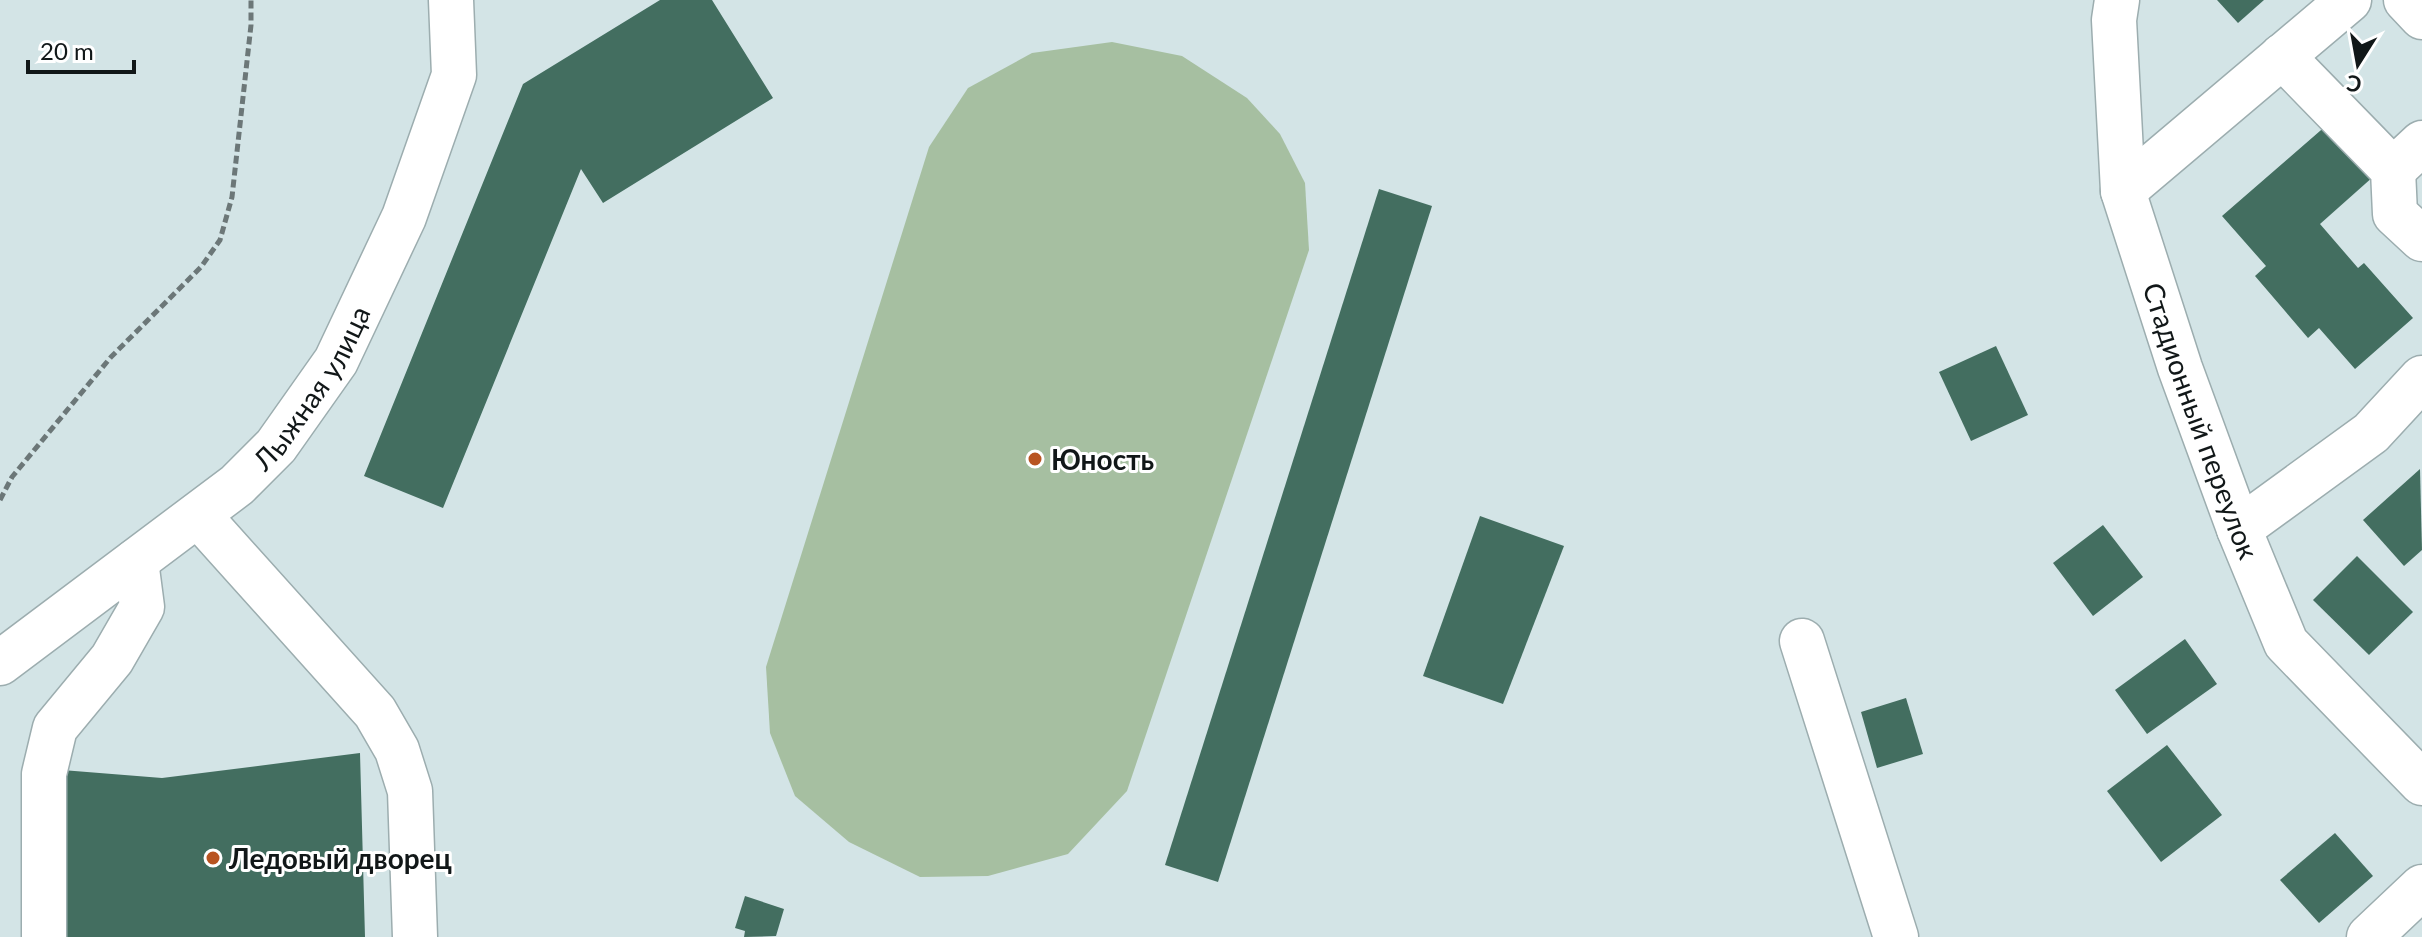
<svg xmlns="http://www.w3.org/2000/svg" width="2422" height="937" viewBox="0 0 2422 937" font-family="Lato,sans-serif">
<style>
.green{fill:#a6bfa1}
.building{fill:#436e60}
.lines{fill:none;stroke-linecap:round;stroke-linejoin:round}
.minor-casing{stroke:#9cadaf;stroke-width:47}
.path{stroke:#6c7778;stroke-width:5;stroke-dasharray:8 4;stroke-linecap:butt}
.minor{stroke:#fff;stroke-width:44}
.poi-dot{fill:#b85421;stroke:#fff;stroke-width:3}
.labels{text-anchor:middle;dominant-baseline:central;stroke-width:6;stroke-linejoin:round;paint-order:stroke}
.street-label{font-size:28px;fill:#111718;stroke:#fff}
.poi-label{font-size:28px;font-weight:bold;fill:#111718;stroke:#fff;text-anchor:start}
</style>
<rect width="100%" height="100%" fill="#d3e4e6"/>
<polygon class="green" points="1112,42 1182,56 1247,98 1280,134 1305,183 1309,250 1127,791 1068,854 988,876 920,877 849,842 795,796 770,733 766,667 929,147 968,88 1032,53"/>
<g class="building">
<polygon points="660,0 712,0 773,98 603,203 581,169 443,508 364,476 523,84"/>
<polygon points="2217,0 2264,0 2238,23"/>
<polygon points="2328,124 2374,176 2320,224 2358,268 2364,263 2413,318 2355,369 2319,328 2308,338 2255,276 2266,266 2222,216"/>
<polygon points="1379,189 1432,206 1218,882 1165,865"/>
<polygon points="1996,346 2028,415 1971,441 1939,372"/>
<polygon points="2420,469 2422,550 2404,566 2363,520"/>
<polygon points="1480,516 1564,546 1503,704 1423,676"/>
<polygon points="2103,525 2143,577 2093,616 2053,563"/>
<polygon points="2357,556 2413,612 2369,655 2313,600"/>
<polygon points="2185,639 2217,684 2147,734 2115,690"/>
<polygon points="1906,698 1923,754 1877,768 1861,712"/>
<polygon points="2167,745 2222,815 2161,862 2107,791"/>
<polygon points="360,753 365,937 64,937 62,770 162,778"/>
<polygon points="2335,833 2373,876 2319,923 2280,880"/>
<polygon points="745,896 784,909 776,936 744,937 745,931 735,928"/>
</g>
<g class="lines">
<g class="minor-casing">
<g id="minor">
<path id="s1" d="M2117,0l-3,20 9,171 57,177 59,161 47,114 136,140"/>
<polyline points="2406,0 2422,17"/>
<polyline points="2282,56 2393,170 2395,214 2422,239"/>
<polyline points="2393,170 2422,143"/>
<polyline points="2123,191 2349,0"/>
<polyline points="198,515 375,712 397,750 410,791 415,937"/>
<polyline points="2239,529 2371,433 2422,378"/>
<polyline points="1802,641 1896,937"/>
<path id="s2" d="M0,663l237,-178 39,-39 60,-85 68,-144 50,-142 -3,-75"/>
<polyline points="44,937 44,774 55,728 112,659 142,607 136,561"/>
<polyline points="2369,937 2422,887"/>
</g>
</g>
<polyline class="path" points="0,500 12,477 111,357 201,267 220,240 232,197 251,25 251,0"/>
<use href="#minor" class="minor"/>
</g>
<g class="poi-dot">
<circle cx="1035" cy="459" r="8"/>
<circle cx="213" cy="858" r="8"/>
</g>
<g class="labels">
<g class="street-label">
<text stroke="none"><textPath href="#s2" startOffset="420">Лыжная улица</textPath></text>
<text stroke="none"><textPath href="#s1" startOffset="434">Стадионный переулок</textPath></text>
</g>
<g class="poi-label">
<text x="1051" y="459">Юность</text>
<text x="229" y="858">Ледовый дворец</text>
</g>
</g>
<g transform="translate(2358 64) rotate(191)" stroke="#ffffff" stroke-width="6" paint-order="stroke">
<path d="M0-6L14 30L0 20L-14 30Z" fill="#111718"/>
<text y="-12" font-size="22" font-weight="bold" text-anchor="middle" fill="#111718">С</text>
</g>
<path d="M28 60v12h106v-12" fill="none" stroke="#111718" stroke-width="4"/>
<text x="40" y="60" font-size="24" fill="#111718" stroke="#ffffff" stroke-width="6" paint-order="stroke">20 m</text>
</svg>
